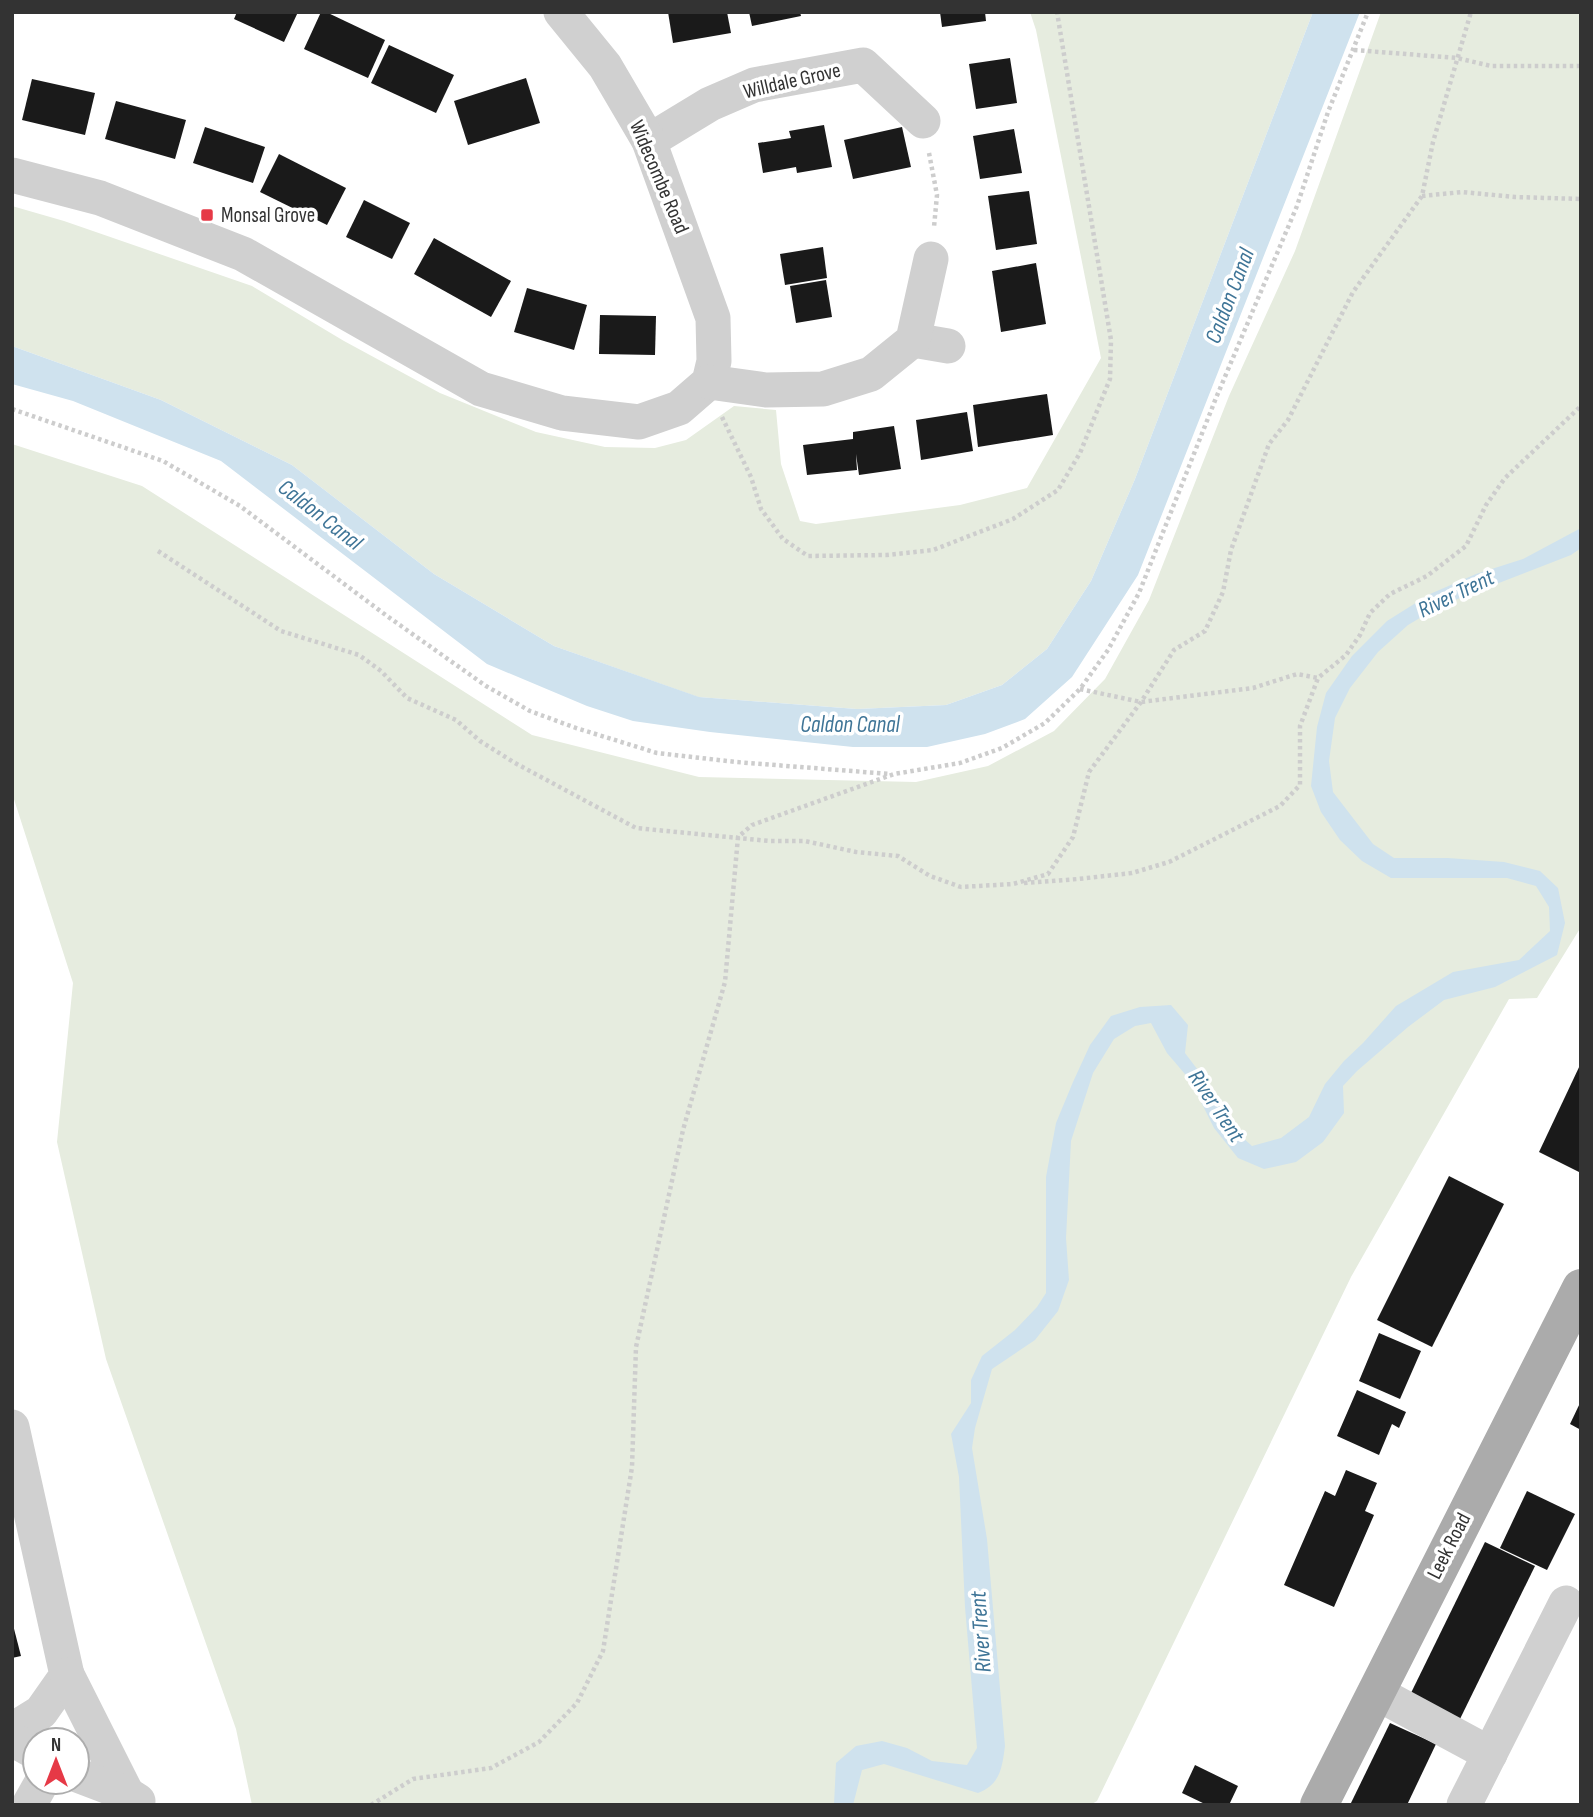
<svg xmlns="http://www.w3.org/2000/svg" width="1593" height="1817" viewBox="0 0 1593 1817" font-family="'Sofia Sans Condensed',sans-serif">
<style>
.green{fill:#e6ecdf}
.water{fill:#cfe2ee}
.building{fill:#1a1a1a}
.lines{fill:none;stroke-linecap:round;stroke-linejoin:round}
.path{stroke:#cdcdcd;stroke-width:4.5;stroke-dasharray:3.5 3.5;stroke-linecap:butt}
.minor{stroke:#d0d0d0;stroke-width:35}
.major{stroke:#ababab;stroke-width:38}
.poi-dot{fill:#e63946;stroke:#fff;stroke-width:2.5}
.labels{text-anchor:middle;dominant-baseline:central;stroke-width:7;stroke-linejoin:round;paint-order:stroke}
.street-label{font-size:21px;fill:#333;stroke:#fff}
.poi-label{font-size:21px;fill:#333;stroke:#fff;text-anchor:start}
.water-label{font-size:23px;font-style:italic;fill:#3f7597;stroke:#fff}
</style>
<rect width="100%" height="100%" fill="#fff"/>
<g class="green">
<polygon points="1030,12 1313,12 1135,479 1091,581 1047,649 1002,685 946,705 857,709 698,697 554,646 434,574 292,465 161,400 12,346 12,206 64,221 252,286 344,341 440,393 536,432 605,447 655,448 686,440 734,406 776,410 781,464 800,521 816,524 960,505 1027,488 1101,358 1036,30"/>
<polygon points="1381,12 1581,12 1581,927 1537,998 1509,999 1351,1277 1097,1801 1090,1805 252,1805 236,1729 106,1359 57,1142 73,983 12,793 12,444 142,486 532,735 699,777 916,782 988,766 1054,731 1105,679 1149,600 1229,396 1295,251"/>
</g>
<g class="water">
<polygon points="1313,12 1360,12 1138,575 1072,677 1025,719 985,734 927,747 853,747 710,732 633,721 587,706 487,664 221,461 73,401 12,384 12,346 161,400 292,465 434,574 554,646 699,697 857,709 946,705 1002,685 1047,649 1091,581 1135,479"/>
<path d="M1581,528v20l-10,7 -129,50 -34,20 -30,27 -28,36 -15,30 -6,43 4,31 40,52 21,14h54l56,4 36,9 18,17 7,35 -8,32 -62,32 -51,13 -36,27 -51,44 -14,15 1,27 -21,29 -27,20 -32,7 -26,-11 -24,-30 -24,-48 -23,-27 -16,-30 -16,3 -21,13 -21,34 -22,68 -5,97 3,42 -11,31 -23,29 -43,29 -17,59 -3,20 15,91 18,207c-3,21 -4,38 -27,47l-94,-29 -22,6 -9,35h-19l2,-42 20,-17 26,-5 25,7 25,13 35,4 10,-17 -12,-141 -6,-130 -8,-43 20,-31v-23l11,-24 33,-26 22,-23 9,-14v-116l10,-54 17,-41 17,-37 21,-29 29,-9 31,-2 17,20 -3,28 28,37 29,47 10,9 29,-8 28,-21 16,-33 19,-23 19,-18 33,-37 57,-34 66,-12 31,-29 -1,-24 -13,-21 -29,-8h-116l-29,-17 -22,-21 -19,-28 -10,-26 6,-59 9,-34 26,-37 35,-35 43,-27 46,-20 47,-15z"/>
</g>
<g class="building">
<polygon points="237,12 298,12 284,42 234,19"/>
<polygon points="321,12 326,12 385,40 368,78 304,49"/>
<polygon points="668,12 727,12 731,33 673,43"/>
<polygon points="749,12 800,12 801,16 752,26"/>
<polygon points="940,12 985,12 986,21 942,27"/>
<polygon points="389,45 454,75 436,113 371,83"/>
<polygon points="1010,58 1017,103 976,109 969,64"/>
<polygon points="526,78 540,123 468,145 454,101"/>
<polygon points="32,79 95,93 85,135 22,120"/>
<polygon points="116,101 186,120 175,159 105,139"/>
<polygon points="824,125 832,167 797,173 796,167 763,173 758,143 791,138 789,131"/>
<polygon points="205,127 265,147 253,183 193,163"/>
<polygon points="902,127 911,167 853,179 844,140"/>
<polygon points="1014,129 1022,173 980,179 973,136"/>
<polygon points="279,154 346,188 327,225 260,192"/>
<polygon points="1029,191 1037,244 996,250 988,196"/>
<polygon points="364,200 410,223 392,259 346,237"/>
<polygon points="434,238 511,281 491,317 414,274"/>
<polygon points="823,247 827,278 785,285 780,254"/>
<polygon points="1036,263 1046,324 1001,332 992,271"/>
<polygon points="826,280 832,317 796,323 790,286"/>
<polygon points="527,288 587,305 574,350 514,332"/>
<polygon points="600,315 656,316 655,355 599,354"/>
<polygon points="1047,394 1053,435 978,447 973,405"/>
<polygon points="967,412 973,451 921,460 916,420"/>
<polygon points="894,426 901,469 859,475 856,454 857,470 807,475 803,445 853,439 853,432"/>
<polygon points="1581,1063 1581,1173 1539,1152"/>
<polygon points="1449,1176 1504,1204 1432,1347 1377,1320"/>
<polygon points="1379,1333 1421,1351 1400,1399 1359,1381"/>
<polygon points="1357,1390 1406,1412 1399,1428 1392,1424 1379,1455 1337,1436"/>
<polygon points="1581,1401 1581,1430 1570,1424"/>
<polygon points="1346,1470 1377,1483 1365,1511 1374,1515 1334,1607 1284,1585 1325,1491 1335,1496"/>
<polygon points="1527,1491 1575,1514 1547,1570 1500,1548"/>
<polygon points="1485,1542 1535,1566 1459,1721 1409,1697"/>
<polygon points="12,1621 21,1656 12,1658"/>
<polygon points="1390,1723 1436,1744 1407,1805 1350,1805"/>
<polygon points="1195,1765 1238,1786 1229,1805 1207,1805 1182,1793"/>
</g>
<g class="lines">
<g class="path">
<polyline points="1354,50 1457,58 1491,66 1581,66"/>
<polyline points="929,153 937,195 934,227"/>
<polyline points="1422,196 1462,192 1515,197 1581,199"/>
<polyline points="12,409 163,461 240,506 387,616 486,686 530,711 576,728 657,753 736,762 890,774"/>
<polyline points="722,417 751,477 761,509 783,539 808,556 887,555 933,550 1013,519 1058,490 1080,453 1110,379 1111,340 1057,12"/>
<polyline points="158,551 281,631 359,655 381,671 407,698 456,720 480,741 515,763 636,828 769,841 805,841 856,852 898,856 930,876 961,887 1013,884 1048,874 1073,837 1089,772 1141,702 1174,650 1205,631 1223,592 1231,550 1269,444 1288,420 1353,292 1422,196 1433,142 1471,12"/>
<polyline points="1080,689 1141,702 1253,688 1297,674 1318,678"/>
<polyline points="1024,883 1078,879 1132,873 1169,862 1280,806 1300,785 1300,726 1318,678 1346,655 1360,635 1370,613 1390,594 1427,576 1466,546 1486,505 1505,478 1581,406"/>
<polyline points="371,1805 413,1779 491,1768 539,1742 577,1703 603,1651 632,1467 636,1347 683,1130 725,982 738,837 752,825 894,774 960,763 1002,748 1045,723 1080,689 1108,650 1139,593 1216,398 1297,206 1328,112 1368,12"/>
</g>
<g class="minor">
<polyline points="649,141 710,104 754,85 863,65 923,121"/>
<polyline points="12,175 100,198 243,254 481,389 562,413 639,422 679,408 709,382 714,361 713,318 649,141 605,66 561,12"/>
<polyline points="913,340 948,346"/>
<polyline points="709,382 766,390 823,389 871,374 913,340 931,259"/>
<polyline points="12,1427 67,1675 41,1712 12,1730"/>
<polyline points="67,1675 127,1794"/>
<polyline points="1375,1692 1490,1754"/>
<polyline points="12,1739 35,1752"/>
<polyline points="77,1775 127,1794 138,1801"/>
<polyline points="29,1805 42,1782"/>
<polyline points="1464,1805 1566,1603"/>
</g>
<polyline class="major" points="1319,1805 1581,1288"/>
</g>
<rect class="poi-dot" x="200" y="208" width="14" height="14" rx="3.5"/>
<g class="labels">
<g class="street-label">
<text transform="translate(792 81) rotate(-13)">Willdale Grove</text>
<text transform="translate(659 177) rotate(67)">Widecombe Road</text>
<text transform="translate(1449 1546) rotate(-63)">Leek Road</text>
</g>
<g class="poi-label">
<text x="221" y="215">Monsal Grove</text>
</g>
<g class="water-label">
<text transform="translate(1230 296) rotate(-69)">Caldon Canal</text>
<text transform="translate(320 515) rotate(38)">Caldon Canal</text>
<text transform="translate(1456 594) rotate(-26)">River Trent</text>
<text x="850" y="725">Caldon Canal</text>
<text transform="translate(1216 1106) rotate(56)">River Trent</text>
<text transform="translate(981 1632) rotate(-94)">River Trent</text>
</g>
</g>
<rect width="1593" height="1817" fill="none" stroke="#333333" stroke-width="28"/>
<g transform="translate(56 1761)"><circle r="33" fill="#ffffff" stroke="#adadad" stroke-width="2"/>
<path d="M0-5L12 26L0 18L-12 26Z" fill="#e63946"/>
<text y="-10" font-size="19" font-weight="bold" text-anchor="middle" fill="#333333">N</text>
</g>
</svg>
